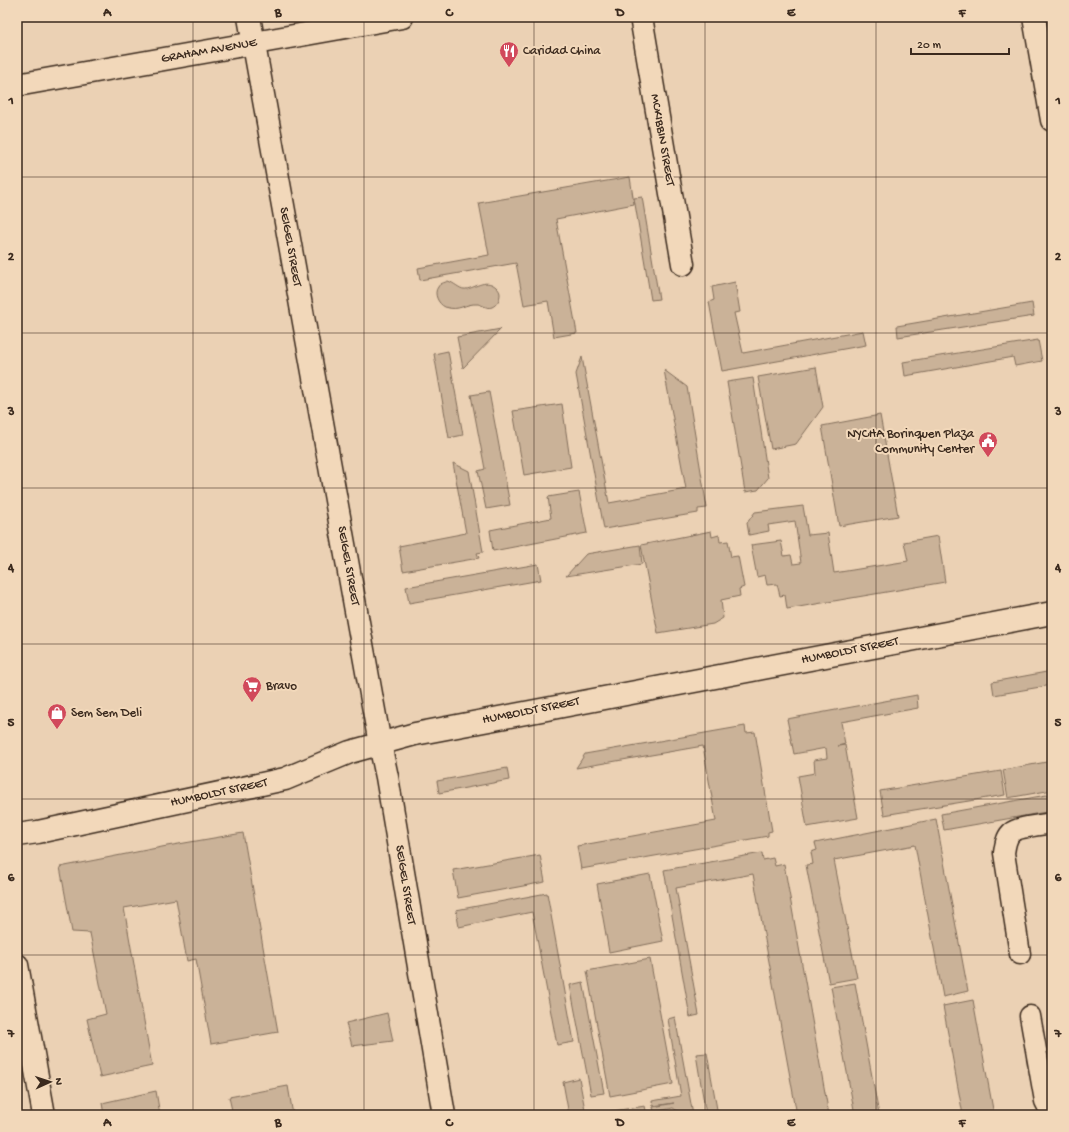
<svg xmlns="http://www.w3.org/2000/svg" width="1069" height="1132" viewBox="0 0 1069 1132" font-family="'Gochi Hand',sans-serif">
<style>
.green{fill:#cab298;stroke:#826e5b}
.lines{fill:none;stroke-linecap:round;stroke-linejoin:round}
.service-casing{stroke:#3b2a1e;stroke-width:23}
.minor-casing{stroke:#3b2a1e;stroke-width:25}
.service{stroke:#f2d8ba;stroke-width:20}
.minor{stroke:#f2d8ba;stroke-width:22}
.grid{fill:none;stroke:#3b2a1e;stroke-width:1;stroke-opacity:0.55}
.labels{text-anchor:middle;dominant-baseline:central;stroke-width:4;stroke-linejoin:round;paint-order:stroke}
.street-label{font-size:13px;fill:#3b2a1e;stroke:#f2d8ba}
.poi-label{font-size:13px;fill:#3b2a1e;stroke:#f2d8ba;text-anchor:start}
.neatline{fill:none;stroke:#3b2a1e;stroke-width:1.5}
.grid-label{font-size:13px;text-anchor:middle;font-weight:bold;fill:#3b2a1e}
</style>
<rect width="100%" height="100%" fill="#ebd1b4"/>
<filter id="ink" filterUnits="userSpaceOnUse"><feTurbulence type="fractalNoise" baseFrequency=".025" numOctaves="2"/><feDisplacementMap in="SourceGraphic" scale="8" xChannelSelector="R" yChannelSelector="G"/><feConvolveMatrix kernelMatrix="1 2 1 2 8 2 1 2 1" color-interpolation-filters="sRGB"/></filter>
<g filter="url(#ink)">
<g class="green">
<polygon points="630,177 634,204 556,219 577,333 554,337 548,301 524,305 516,263 420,280 418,268 489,255 479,203"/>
<polygon points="642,197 659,299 651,300 634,198"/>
<path d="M448,281c6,2 12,8 16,8 9,1 21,-12 32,-2 2,2 4,4 4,7 0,5 -3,11 -8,13 -5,2 -9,-2 -14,-3 -14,-1 -18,8 -33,3 -7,-3 -12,-14 -7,-20 2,-4 6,-4 10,-6z"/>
<polygon points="735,282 740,312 734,313 743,353 863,331 866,345 722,371 709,302 714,300 712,287"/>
<polygon points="1032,303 1034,316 898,337 897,326"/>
<polygon points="501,329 463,368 457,337"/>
<polygon points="1038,340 1042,361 1015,366 1013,357 905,376 903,362"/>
<polygon points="448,351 463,435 449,438 434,354"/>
<polygon points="582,357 609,503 686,489 664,370 687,387 707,508 698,509 698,513 604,529 576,374"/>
<polygon points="816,367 823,407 796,444 771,449 758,377"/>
<polygon points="753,378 768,478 758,490 745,492 727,382"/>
<polygon points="489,392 510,505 486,509 478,471 485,469 471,395"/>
<polygon points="562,404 571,467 524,475 513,411"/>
<polygon points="880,415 898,516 839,526 822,426"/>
<polygon points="453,463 469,471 483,552 477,553 479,558 403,571 399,546 466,533"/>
<polygon points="579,492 587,533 493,551 490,530 551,518 548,497"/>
<polygon points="803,506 808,535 828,533 834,573 908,561 904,542 938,536 945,582 787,609 785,595 780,596 777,584 767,585 765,575 757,577 751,545 781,541 784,556 791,555 793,564 801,563 795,521 768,525 769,531 749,535 747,523 755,512"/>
<polygon points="711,531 712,537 719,535 720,542 728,541 731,557 738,556 744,587 739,589 740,596 721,600 723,618 713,624 658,633 641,545"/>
<polygon points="640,545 642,564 566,576 586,554"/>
<polygon points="538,564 541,580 409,603 406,587"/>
<polygon points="1052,671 1052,685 994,695 992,682"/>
<polygon points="917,695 918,708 841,722 845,744 838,746 845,745 858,818 807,827 798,776 815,773 814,760 827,758 826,748 794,754 787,719"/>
<polygon points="745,726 746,733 755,732 772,831 768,832 768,836 581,869 577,846 716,821 703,746 576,768 585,754"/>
<polygon points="1052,761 1052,790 1008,798 1003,770"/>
<polygon points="507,768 509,780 439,793 437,781"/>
<polygon points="1001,771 1005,795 884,815 880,791"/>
<polygon points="1052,794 1052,811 944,830 941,814"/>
<polygon points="936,819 968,991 943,997 915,845 834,860 857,978 829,983 806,865 813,864 811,852 817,850 815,843"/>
<polygon points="243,833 278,1032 211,1044 196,959 187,961 176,899 124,908 152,1066 100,1077 87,1019 106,1014 90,933 72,932 60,867 167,846"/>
<polygon points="762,853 763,860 773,858 775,866 784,864 829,1115 797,1115 753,874 676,888 699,1015 690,1017 664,870"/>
<polygon points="540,855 545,882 458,898 453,870"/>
<polygon points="650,874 663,941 609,952 597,884"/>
<polygon points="547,893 574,1042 557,1045 532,912 459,927 456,910"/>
<polygon points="650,959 673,1084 610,1096 587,971"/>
<polygon points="583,982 604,1093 591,1095 570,985"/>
<polygon points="855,983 879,1115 855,1115 831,987"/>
<polygon points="973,1000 994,1115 963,1115 943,1006"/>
<polygon points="387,1013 393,1041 352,1046 346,1023"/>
<polygon points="675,1017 693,1115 684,1115 673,1108 654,1112 653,1107 674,1103 653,1106 652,1101 681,1096 668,1019"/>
<polygon points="707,1053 718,1115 706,1115 696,1054"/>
<polygon points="579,1078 586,1115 569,1115 563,1082"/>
<polygon points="288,1086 293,1115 233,1115 229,1097"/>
<polygon points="156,1091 160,1115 104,1115 102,1103"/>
<polygon points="645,1106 647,1115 594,1115 594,1114"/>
</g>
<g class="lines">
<g class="service-casing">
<g id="service">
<path d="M1020,954l-16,-101c1,-7 2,-15 7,-20 6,-6 32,-8 41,-10"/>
<polyline points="1030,1016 1045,1101 1052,1115"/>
</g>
</g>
<g class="minor-casing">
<g id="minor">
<polyline points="249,17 380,744 387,777 444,1115"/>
<polyline points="641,17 683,264"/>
<polyline points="1034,17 1052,120"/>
<polyline points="17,85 402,17"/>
<polyline points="17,835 38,832 285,779 350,752 415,734 1052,613"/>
<polyline points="17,965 44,1115"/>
</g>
</g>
<use href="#service" class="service"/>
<use href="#minor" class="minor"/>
</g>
</g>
<path class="grid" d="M193,17v1098M364,17v1098M534,17v1098M705,17v1098M876,17v1098M17,177h1035M17,333h1035M17,488h1035M17,644h1035M17,799h1035M17,955h1035"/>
<defs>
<g id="restaurant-pin" transform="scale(1)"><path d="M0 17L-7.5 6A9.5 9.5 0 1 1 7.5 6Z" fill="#d1495b" stroke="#f2d8ba"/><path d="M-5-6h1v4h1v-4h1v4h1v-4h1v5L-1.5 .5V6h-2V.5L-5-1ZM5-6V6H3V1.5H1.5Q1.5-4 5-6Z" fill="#fff"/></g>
<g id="civic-pin" transform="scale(1)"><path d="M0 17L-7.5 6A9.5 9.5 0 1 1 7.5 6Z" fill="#d1495b" stroke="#f2d8ba"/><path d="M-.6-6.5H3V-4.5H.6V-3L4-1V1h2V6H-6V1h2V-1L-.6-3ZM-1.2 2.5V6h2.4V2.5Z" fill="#fff"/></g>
<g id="supermarket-pin" transform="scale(1)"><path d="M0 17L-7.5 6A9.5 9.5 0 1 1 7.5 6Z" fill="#d1495b" stroke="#f2d8ba"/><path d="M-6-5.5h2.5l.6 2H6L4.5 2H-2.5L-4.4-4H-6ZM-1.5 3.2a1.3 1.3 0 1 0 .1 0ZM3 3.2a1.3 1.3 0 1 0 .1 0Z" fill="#fff"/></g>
<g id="shop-pin" transform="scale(1)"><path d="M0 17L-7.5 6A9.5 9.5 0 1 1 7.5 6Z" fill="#d1495b" stroke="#f2d8ba"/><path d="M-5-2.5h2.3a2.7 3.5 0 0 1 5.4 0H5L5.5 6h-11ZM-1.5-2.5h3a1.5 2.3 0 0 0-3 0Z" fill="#fff"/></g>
</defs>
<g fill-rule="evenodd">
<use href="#restaurant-pin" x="509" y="51"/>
<use href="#civic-pin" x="988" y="441"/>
<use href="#supermarket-pin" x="252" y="686"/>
<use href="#shop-pin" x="57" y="713"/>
</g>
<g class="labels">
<g class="street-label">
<text transform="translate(209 51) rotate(-10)">GRAHAM AVENUE</text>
<text transform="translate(662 140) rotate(80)">MCKIBBIN STREET</text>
<text transform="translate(290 247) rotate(80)">SEIGEL STREET</text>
<text transform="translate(348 566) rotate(80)">SEIGEL STREET</text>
<text transform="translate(850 651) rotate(-11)">HUMBOLDT STREET</text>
<text transform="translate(531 711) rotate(-11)">HUMBOLDT STREET</text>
<text transform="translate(219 793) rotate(-12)">HUMBOLDT STREET</text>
<text transform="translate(405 885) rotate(81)">SEIGEL STREET</text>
</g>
<g class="poi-label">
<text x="523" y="51">Caridad China</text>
<text x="974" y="434" text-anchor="end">NYCHA Borinquen Plaza<tspan x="974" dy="15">Community Center</tspan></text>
<text x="266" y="686">Bravo</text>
<text x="71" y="713">Sem Sem Deli</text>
</g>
</g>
<rect width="1069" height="1132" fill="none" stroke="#f2d8ba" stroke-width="44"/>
<g transform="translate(50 1082) rotate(87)" stroke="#f2d8ba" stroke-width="3" paint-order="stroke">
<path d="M0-3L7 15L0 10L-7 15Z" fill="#3b2a1e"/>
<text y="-6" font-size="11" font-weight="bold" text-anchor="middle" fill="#3b2a1e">N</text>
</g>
<path d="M911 48v6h98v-6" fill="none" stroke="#3b2a1e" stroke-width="2"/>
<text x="917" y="48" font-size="12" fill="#3b2a1e" stroke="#f2d8ba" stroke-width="3" paint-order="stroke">20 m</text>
<rect x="22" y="22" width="1025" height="1088" class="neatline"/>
<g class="grid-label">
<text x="107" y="16">A</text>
<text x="278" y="16">B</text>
<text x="449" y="16">C</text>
<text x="620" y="16">D</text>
<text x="791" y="16">E</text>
<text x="962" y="16">F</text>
<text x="11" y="104">1</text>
<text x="1058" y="104">1</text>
<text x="11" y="260">2</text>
<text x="1058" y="260">2</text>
<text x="11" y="415">3</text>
<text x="1058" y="415">3</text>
<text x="11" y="571">4</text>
<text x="1058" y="571">4</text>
<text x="11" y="726">5</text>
<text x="1058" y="726">5</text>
<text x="11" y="881">6</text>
<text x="1058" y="881">6</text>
<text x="11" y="1037">7</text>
<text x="1058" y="1037">7</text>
<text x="107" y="1126">A</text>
<text x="278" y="1126">B</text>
<text x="449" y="1126">C</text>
<text x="620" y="1126">D</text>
<text x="791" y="1126">E</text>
<text x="962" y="1126">F</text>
</g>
</svg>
